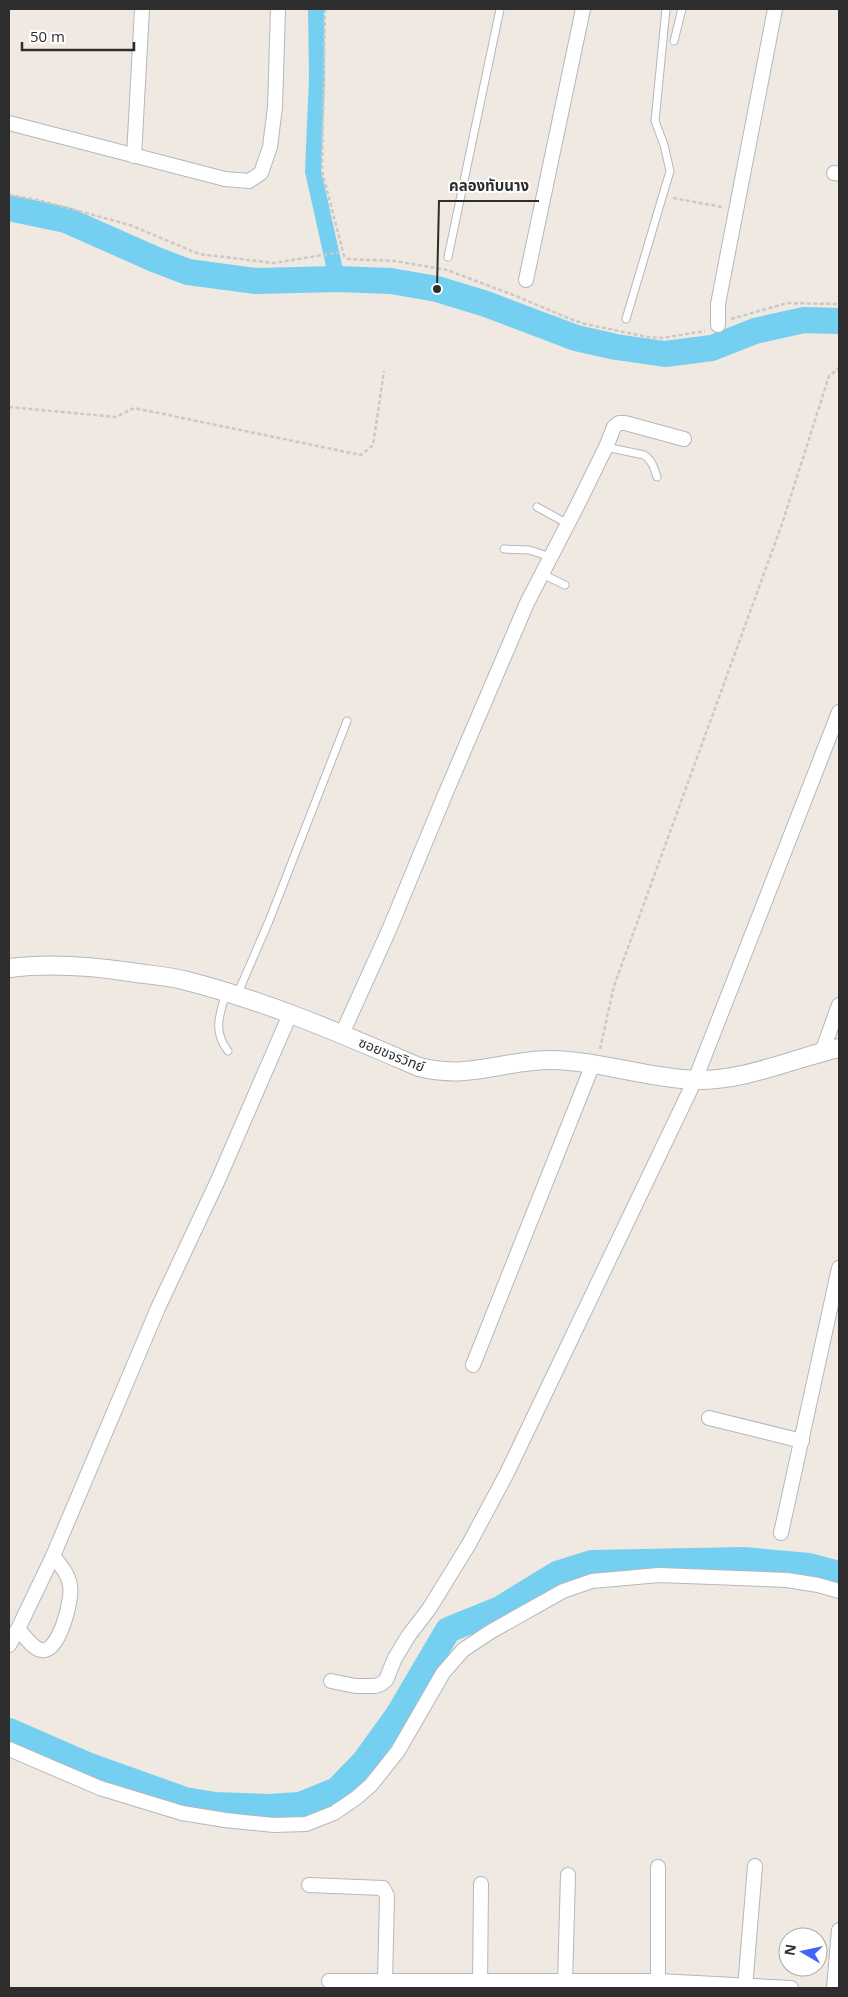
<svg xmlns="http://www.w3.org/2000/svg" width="848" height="1997" viewBox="0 0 848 1997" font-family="'Open Sans','Noto Sans Thai',sans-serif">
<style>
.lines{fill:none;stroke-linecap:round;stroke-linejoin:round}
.canal{stroke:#75cff0;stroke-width:16}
.river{stroke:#75cff0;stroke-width:26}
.service-casing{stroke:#b4b7c1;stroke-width:9}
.minor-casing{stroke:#b4b7c1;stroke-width:16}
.tertiary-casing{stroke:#b4b7c1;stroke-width:20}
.path{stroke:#c9c9c9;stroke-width:2.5;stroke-dasharray:4 2.5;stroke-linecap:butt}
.service{stroke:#fff;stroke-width:7}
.minor{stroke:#fff;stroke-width:14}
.tertiary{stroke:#fff;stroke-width:18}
.labels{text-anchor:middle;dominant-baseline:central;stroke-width:4;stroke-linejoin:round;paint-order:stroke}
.street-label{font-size:14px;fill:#2e2e2e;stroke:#fff}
.leader{fill:none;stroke:#2e2e2e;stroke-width:2}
.callout-dot{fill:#2e2e2e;stroke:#fff;stroke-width:2}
.callout-label{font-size:15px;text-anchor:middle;font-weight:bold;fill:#2e2e2e;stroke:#fff;stroke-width:4;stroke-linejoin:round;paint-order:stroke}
</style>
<rect width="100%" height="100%" fill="#efe9e1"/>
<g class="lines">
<polyline class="canal" points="316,9 317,78 313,171 337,279"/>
<g class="river">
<polyline points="9,208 66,220 154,259 188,272 256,281 337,279 391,281 437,289 486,304 576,338 616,347 665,354 712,348 755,331 804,320 839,321"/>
<polyline points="9,1731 87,1765 185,1800 215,1805 268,1807 300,1805 337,1790 364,1762 398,1715 448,1630 500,1609 557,1574 592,1563 743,1560 809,1566 839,1574"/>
</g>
<g class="service-casing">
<g id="service">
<polyline points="674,41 682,9"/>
<polyline points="448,257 500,9"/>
<polyline points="626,319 670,171 664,145 655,121 666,9"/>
<path d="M606,447l38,8c8,5 10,13 13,22"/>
<polyline points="537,507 568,524"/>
<polyline points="504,549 529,550 551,557"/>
<polyline points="542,574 565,585"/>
<path d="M226,992c-6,23 -14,38 2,59"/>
<polyline points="237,995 269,921 347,721"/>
</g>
</g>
<g class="minor-casing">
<g id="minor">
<polyline points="9,123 225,179 249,181 261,173 270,147 275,107 278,9"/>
<polyline points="134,156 142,9"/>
<polyline points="834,173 839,174"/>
<polyline points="526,280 583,9"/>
<polyline points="718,325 718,304 775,9"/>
<polyline points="342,1034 389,930 444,797 527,603 579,502 606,447 614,427 619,423 625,423 684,439"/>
<polyline points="822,1052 839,1005"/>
<polyline points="473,1365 593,1064"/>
<polyline points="709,1418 802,1441"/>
<polyline points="781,1533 839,1268"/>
<path d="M18,1629c6,6 14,19 23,21 18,4 32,-51 29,-65 -2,-12 -10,-20 -17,-29"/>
<polyline points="9,1645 18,1629 53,1556 158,1308 219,1178 291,1012"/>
<polyline points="331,1681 355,1686 375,1686 381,1684 386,1680 395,1658 409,1635 429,1609 469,1544 507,1473 695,1080 839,712"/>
<polyline points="9,1749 100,1788 182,1813 225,1820 274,1825 306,1824 334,1813 356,1798 371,1785 398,1751 443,1673 463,1650 490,1632 563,1591 592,1581 659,1575 787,1580 818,1585 839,1591"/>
<polyline points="309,1885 383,1888 387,1896 385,1981"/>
<polyline points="329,1981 658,1981 791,1988"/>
<polyline points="658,1981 658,1867"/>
<polyline points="565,1982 568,1875"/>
<polyline points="480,1988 481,1884"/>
<polyline points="745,1988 755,1866"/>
<polyline points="834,1988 839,1930"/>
</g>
</g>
<g class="tertiary-casing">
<path id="tertiary" d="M9,968c40,-5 82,-2 121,4 19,3 39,4 57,9 82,21 155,53 232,86 51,13 84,-7 132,-7 49,1 96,18 144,20 50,1 96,-21 144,-32"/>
</g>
<g class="path">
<polyline points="325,9 322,171 344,256 348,259 395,261 447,270 516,296 568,318 585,324 648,337 662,338 705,331"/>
<polyline points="9,195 38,200 130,225 199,254 274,263 341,252"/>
<polyline points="673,198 722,207"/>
<polyline points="731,319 787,303 839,304"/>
<polyline points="9,407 116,417 134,408 361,455 373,445 384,371"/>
<polyline points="600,1049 614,986 782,524 829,376 839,368"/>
</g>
<use href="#service" class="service"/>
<use href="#minor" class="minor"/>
<use href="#tertiary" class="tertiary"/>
</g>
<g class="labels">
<g class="street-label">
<text transform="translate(392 1054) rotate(22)">ซอยขจรวิทย์</text>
</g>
</g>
<path class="leader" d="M437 289L439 201H539"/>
<circle class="callout-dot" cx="437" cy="289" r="5"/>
<g class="callout-label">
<text x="489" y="191">คลองทับนาง</text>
</g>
<rect width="848" height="1997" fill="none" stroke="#2e2e2e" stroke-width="20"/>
<g transform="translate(803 1952) rotate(279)"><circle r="24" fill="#ffffff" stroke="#ababab"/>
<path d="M0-4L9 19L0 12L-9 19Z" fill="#4264fb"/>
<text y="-8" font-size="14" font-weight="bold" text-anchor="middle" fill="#2e2e2e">N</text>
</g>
<path d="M22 42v8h112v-8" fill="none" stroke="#2e2e2e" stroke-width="2.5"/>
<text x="30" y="42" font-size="15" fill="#2e2e2e" stroke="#ffffff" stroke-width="4" paint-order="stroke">50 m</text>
</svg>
